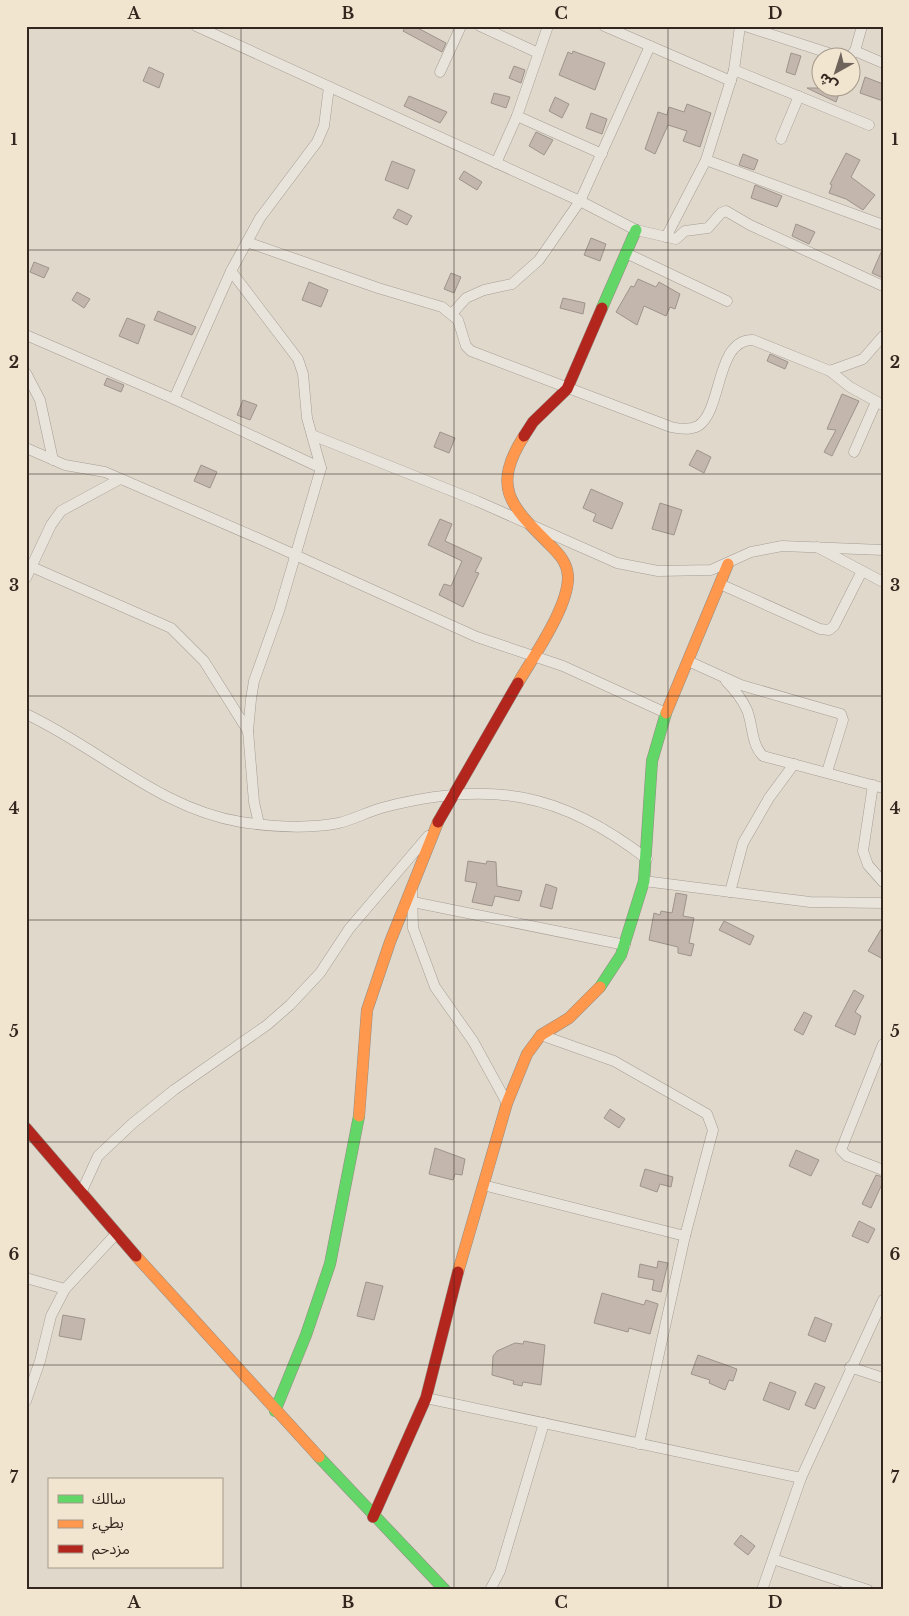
<svg xmlns="http://www.w3.org/2000/svg" width="909" height="1616" viewBox="0 0 909 1616" font-family="'Libre Baskerville','Noto Sans Arabic',serif">
<style>
.building{fill:#c3b6ac;stroke:#9f948b}
.lines{fill:none;stroke-linecap:round;stroke-linejoin:round}
.street-casing{stroke:#a59d94;stroke-width:11}
.fast-casing{stroke:#948d84;stroke-width:12}
.slow-casing{stroke:#948d84;stroke-width:12}
.jam-casing{stroke:#948d84;stroke-width:12}
.street{stroke:#e8e4dc;stroke-width:10}
.fast{stroke:#63d668;stroke-width:11}
.slow{stroke:#ff974d;stroke-width:11}
.jam{stroke:#b3261e;stroke-width:11}
.grid{fill:none;stroke:#32261e;stroke-width:1;stroke-opacity:0.55}
.neatline{fill:none;stroke:#32261e;stroke-width:2}
.grid-label{font-size:16px;text-anchor:middle;font-weight:bold;fill:#32261e}
</style>
<rect width="100%" height="100%" fill="#e0d8cb"/>
<g class="building">
<polygon points="406,26 414,26 446,43 442,52 403,31"/>
<polygon points="573,51 605,63 595,90 559,75 568,52 572,54"/>
<polygon points="791,53 801,56 795,75 786,72"/>
<polygon points="514,66 525,70 521,83 509,78"/>
<polygon points="149,67 164,74 159,88 143,81"/>
<polygon points="865,77 883,84 883,101 860,93"/>
<polygon points="807,88 841,88 836,102"/>
<polygon points="494,93 510,97 506,108 491,103"/>
<polygon points="409,96 447,112 440,123 404,106"/>
<polygon points="555,97 569,104 562,118 549,111"/>
<polygon points="687,104 711,113 700,147 683,141 687,131 668,125 655,154 645,149 658,112 667,115 669,107 684,112"/>
<polygon points="591,113 607,119 602,134 586,128"/>
<polygon points="536,132 553,140 544,155 529,146"/>
<polygon points="846,153 860,160 851,177 875,195 863,210 846,199 829,193 832,185 830,184"/>
<polygon points="743,154 758,160 754,170 739,165"/>
<polygon points="392,161 415,170 408,189 385,180"/>
<polygon points="464,171 482,182 477,190 459,179"/>
<polygon points="755,185 782,196 777,207 751,198"/>
<polygon points="398,209 412,216 407,225 393,218"/>
<polygon points="796,224 815,232 809,244 792,236"/>
<polygon points="591,238 606,244 600,261 584,255"/>
<polygon points="883,248 883,278 872,273"/>
<polygon points="34,262 49,268 44,278 30,272"/>
<polygon points="451,273 461,277 454,293 444,289"/>
<polygon points="638,279 656,287 659,282 680,294 675,309 670,307 666,316 644,306 637,325 616,312 631,286 634,287"/>
<polygon points="309,282 328,290 321,307 302,300"/>
<polygon points="77,292 90,299 84,308 72,300"/>
<polygon points="563,298 585,303 583,314 560,308"/>
<polygon points="158,311 196,327 192,335 154,320"/>
<polygon points="127,318 145,325 138,344 119,336"/>
<polygon points="770,354 788,362 785,369 767,361"/>
<polygon points="107,378 124,385 121,392 104,385"/>
<polygon points="842,394 859,401 832,456 824,452 836,430 827,429"/>
<polygon points="243,400 257,405 250,420 237,415"/>
<polygon points="440,432 455,438 449,453 434,447"/>
<polygon points="697,450 711,457 704,473 689,465"/>
<polygon points="201,465 217,472 210,488 194,481"/>
<polygon points="591,489 623,503 612,529 593,521 596,514 583,508"/>
<polygon points="660,503 682,510 674,535 652,529"/>
<polygon points="440,519 452,524 445,541 482,558 475,572 479,573 463,607 439,595 444,584 451,586 462,561 428,545"/>
<polygon points="468,861 486,864 487,861 496,862 497,886 522,891 519,901 495,896 492,906 472,902 477,883 465,881"/>
<polygon points="546,884 557,888 552,909 540,906"/>
<polygon points="676,893 687,895 683,916 694,918 689,943 694,944 691,956 678,953 678,947 649,940 654,913 660,915 661,911 672,913"/>
<polygon points="724,921 754,936 750,945 719,930"/>
<polygon points="883,926 883,959 868,951"/>
<polygon points="854,990 864,996 855,1012 861,1016 855,1035 835,1026"/>
<polygon points="804,1012 812,1016 803,1035 794,1030"/>
<polygon points="610,1109 625,1119 619,1128 604,1118"/>
<polygon points="435,1148 465,1159 462,1175 455,1174 453,1180 429,1174"/>
<polygon points="796,1150 819,1160 811,1176 789,1166"/>
<polygon points="645,1169 673,1177 671,1187 660,1184 657,1192 640,1186"/>
<polygon points="876,1175 883,1177 883,1182 871,1208 862,1204"/>
<polygon points="859,1221 875,1229 868,1243 852,1236"/>
<polygon points="658,1261 668,1263 661,1292 652,1290 654,1280 638,1277 640,1264 657,1268"/>
<polygon points="366,1282 383,1286 374,1320 357,1316"/>
<polygon points="602,1293 644,1305 646,1300 658,1304 650,1334 629,1328 628,1332 594,1323"/>
<polygon points="63,1315 85,1319 81,1340 59,1336"/>
<polygon points="815,1317 832,1324 825,1342 808,1335"/>
<polygon points="524,1341 545,1345 541,1385 523,1382 522,1386 513,1384 514,1381 492,1375 493,1356 497,1351 515,1343 523,1344"/>
<polygon points="698,1355 737,1369 733,1381 729,1380 725,1390 709,1383 710,1380 691,1374"/>
<polygon points="770,1382 796,1392 789,1410 763,1400"/>
<polygon points="815,1383 825,1387 815,1409 805,1405"/>
<polygon points="741,1535 755,1546 748,1555 734,1544"/>
</g>
<g class="lines">
<g class="street-casing">
<g id="street">
<polyline points="196,26 580,201 636,230 676,239 685,231 708,228 721,213 726,211 750,225 883,286"/>
<polyline points="480,26 538,53"/>
<polyline points="604,26 731,81"/>
<polyline points="745,26 844,58"/>
<polyline points="855,51 883,63"/>
<polyline points="848,58 855,51 862,26"/>
<polyline points="734,70 869,125"/>
<polyline points="440,72 461,26"/>
<polyline points="517,116 602,154"/>
<polyline points="781,139 799,96"/>
<polyline points="706,160 883,225"/>
<polyline points="496,163 517,116 548,26"/>
<polyline points="666,237 706,160 734,70 740,26"/>
<path d="M247,242l131,46 64,19 16,13 8,26 5,5 200,76c8,2 19,3 27,-1 25,-16 17,-87 55,-86l77,31 20,16 33,18"/>
<polyline points="626,253 727,301"/>
<polyline points="452,314 466,298 484,290 512,284 539,260 580,201 650,46"/>
<polyline points="26,335 174,399 321,468"/>
<polyline points="830,371 863,359 883,336"/>
<polyline points="26,373 40,400 53,460"/>
<polyline points="174,399 231,271"/>
<polyline points="312,435 477,501 617,563 658,571 711,570 751,552 782,546 883,550"/>
<polyline points="26,448 65,465 105,472 262,540 477,637 563,666 666,713"/>
<polyline points="854,452 876,402"/>
<polyline points="817,547 883,582"/>
<polyline points="32,567 171,628 204,661 248,731"/>
<polyline points="26,578 51,525 61,511 120,479"/>
<polyline points="720,584 820,629 829,630 834,626 862,571"/>
<polyline points="688,661 741,685 841,714 843,720 827,772"/>
<path d="M726,681c8,8 16,18 21,29 6,15 4,34 16,46l120,32"/>
<path d="M26,714c73,34 134,95 215,108 32,5 66,7 98,1 16,-4 30,-12 46,-16 105,-27 176,-15 262,52"/>
<polyline points="873,785 863,851 868,865 883,882"/>
<polyline points="259,824 254,802 248,731 251,699 254,681 279,611 321,468 307,418 303,374 298,359 231,271 260,218 317,142 324,126 329,87"/>
<polyline points="644,881 810,902 883,903"/>
<polyline points="412,891 413,928 435,987 473,1041 507,1103"/>
<polyline points="730,892 743,843 769,798 794,764"/>
<polyline points="413,902 625,945"/>
<polyline points="541,1035 614,1061 707,1114 713,1130 685,1236 639,1444"/>
<polyline points="883,1044 841,1150 847,1156 883,1170"/>
<polyline points="483,1185 685,1236"/>
<polyline points="81,1193 98,1156 133,1123 174,1090 267,1025 290,1005 320,973 349,929 428,836"/>
<polyline points="26,1278 65,1289"/>
<polyline points="850,1367 883,1378"/>
<polyline points="426,1398 801,1478"/>
<polyline points="26,1401 40,1361 51,1316 65,1289 116,1234"/>
<polyline points="773,1559 868,1590"/>
<polyline points="490,1590 500,1571 544,1423"/>
<polyline points="762,1590 801,1478 883,1300"/>
</g>
</g>
<g class="fast-casing">
<g id="fast">
<polyline points="602,308 636,230"/>
<polyline points="600,987 621,955 644,881 652,761 666,713"/>
<polyline points="275,1411 306,1335 330,1264 359,1116"/>
<polyline points="319,1457 445,1590"/>
</g>
</g>
<g class="slow-casing">
<g id="slow">
<path d="M518,683c15,-26 51,-76 50,-107 -1,-14 -9,-22 -19,-32 -38,-38 -58,-56 -25,-108"/>
<polyline points="666,713 728,564"/>
<polyline points="359,1116 367,1010 390,942 438,822"/>
<polyline points="136,1256 319,1457"/>
<polyline points="458,1272 507,1103 527,1054 541,1035 569,1018 600,987"/>
</g>
</g>
<g class="jam-casing">
<g id="jam">
<polyline points="524,436 533,422 567,389 602,308"/>
<polyline points="438,822 518,683"/>
<polyline points="26,1128 136,1256"/>
<polyline points="373,1517 426,1398 458,1272"/>
</g>
</g>
<use href="#street" class="street"/>
<use href="#fast" class="fast"/>
<use href="#slow" class="slow"/>
<use href="#jam" class="jam"/>
</g>
<path class="grid" d="M241,26v1564M454,26v1564M668,26v1564M26,250h857M26,474h857M26,696h857M26,920h857M26,1142h857M26,1365h857"/>
<rect width="909" height="1616" fill="none" stroke="#f1e5d0" stroke-width="55"/>
<rect x="48" y="1478" width="175" height="90" fill="#f1e5d0" stroke="#a59989"/>
<rect x="58" y="1495" width="25" height="8" fill="#63d668" stroke="#a59989"/>
<text x="92" y="1504" font-size="15" fill="#32261e">سالك</text>
<rect x="58" y="1520" width="25" height="8" fill="#ff974d" stroke="#a59989"/>
<text x="92" y="1528" font-size="15" fill="#32261e">بطيء</text>
<rect x="58" y="1545" width="25" height="8" fill="#b3261e" stroke="#a59989"/>
<text x="92" y="1554" font-size="15" fill="#32261e">مزدحم</text>
<g transform="translate(836 72) rotate(219)"><circle r="24" fill="#f1e5d0" stroke="#a59989"/>
<path d="M0-4L9 19L0 12L-9 19Z" fill="#6f645b"/>
<text y="-8" font-size="14" font-weight="bold" text-anchor="middle" fill="#32261e">ش</text>
</g>
<rect x="28" y="28" width="854" height="1560" class="neatline"/>
<g class="grid-label">
<text x="134" y="19">A</text>
<text x="348" y="19">B</text>
<text x="561" y="19">C</text>
<text x="775" y="19">D</text>
<text x="14" y="145">1</text>
<text x="895" y="145">1</text>
<text x="14" y="368">2</text>
<text x="895" y="368">2</text>
<text x="14" y="591">3</text>
<text x="895" y="591">3</text>
<text x="14" y="814">4</text>
<text x="895" y="814">4</text>
<text x="14" y="1037">5</text>
<text x="895" y="1037">5</text>
<text x="14" y="1260">6</text>
<text x="895" y="1260">6</text>
<text x="14" y="1483">7</text>
<text x="895" y="1483">7</text>
<text x="134" y="1608">A</text>
<text x="348" y="1608">B</text>
<text x="561" y="1608">C</text>
<text x="775" y="1608">D</text>
</g>
</svg>
